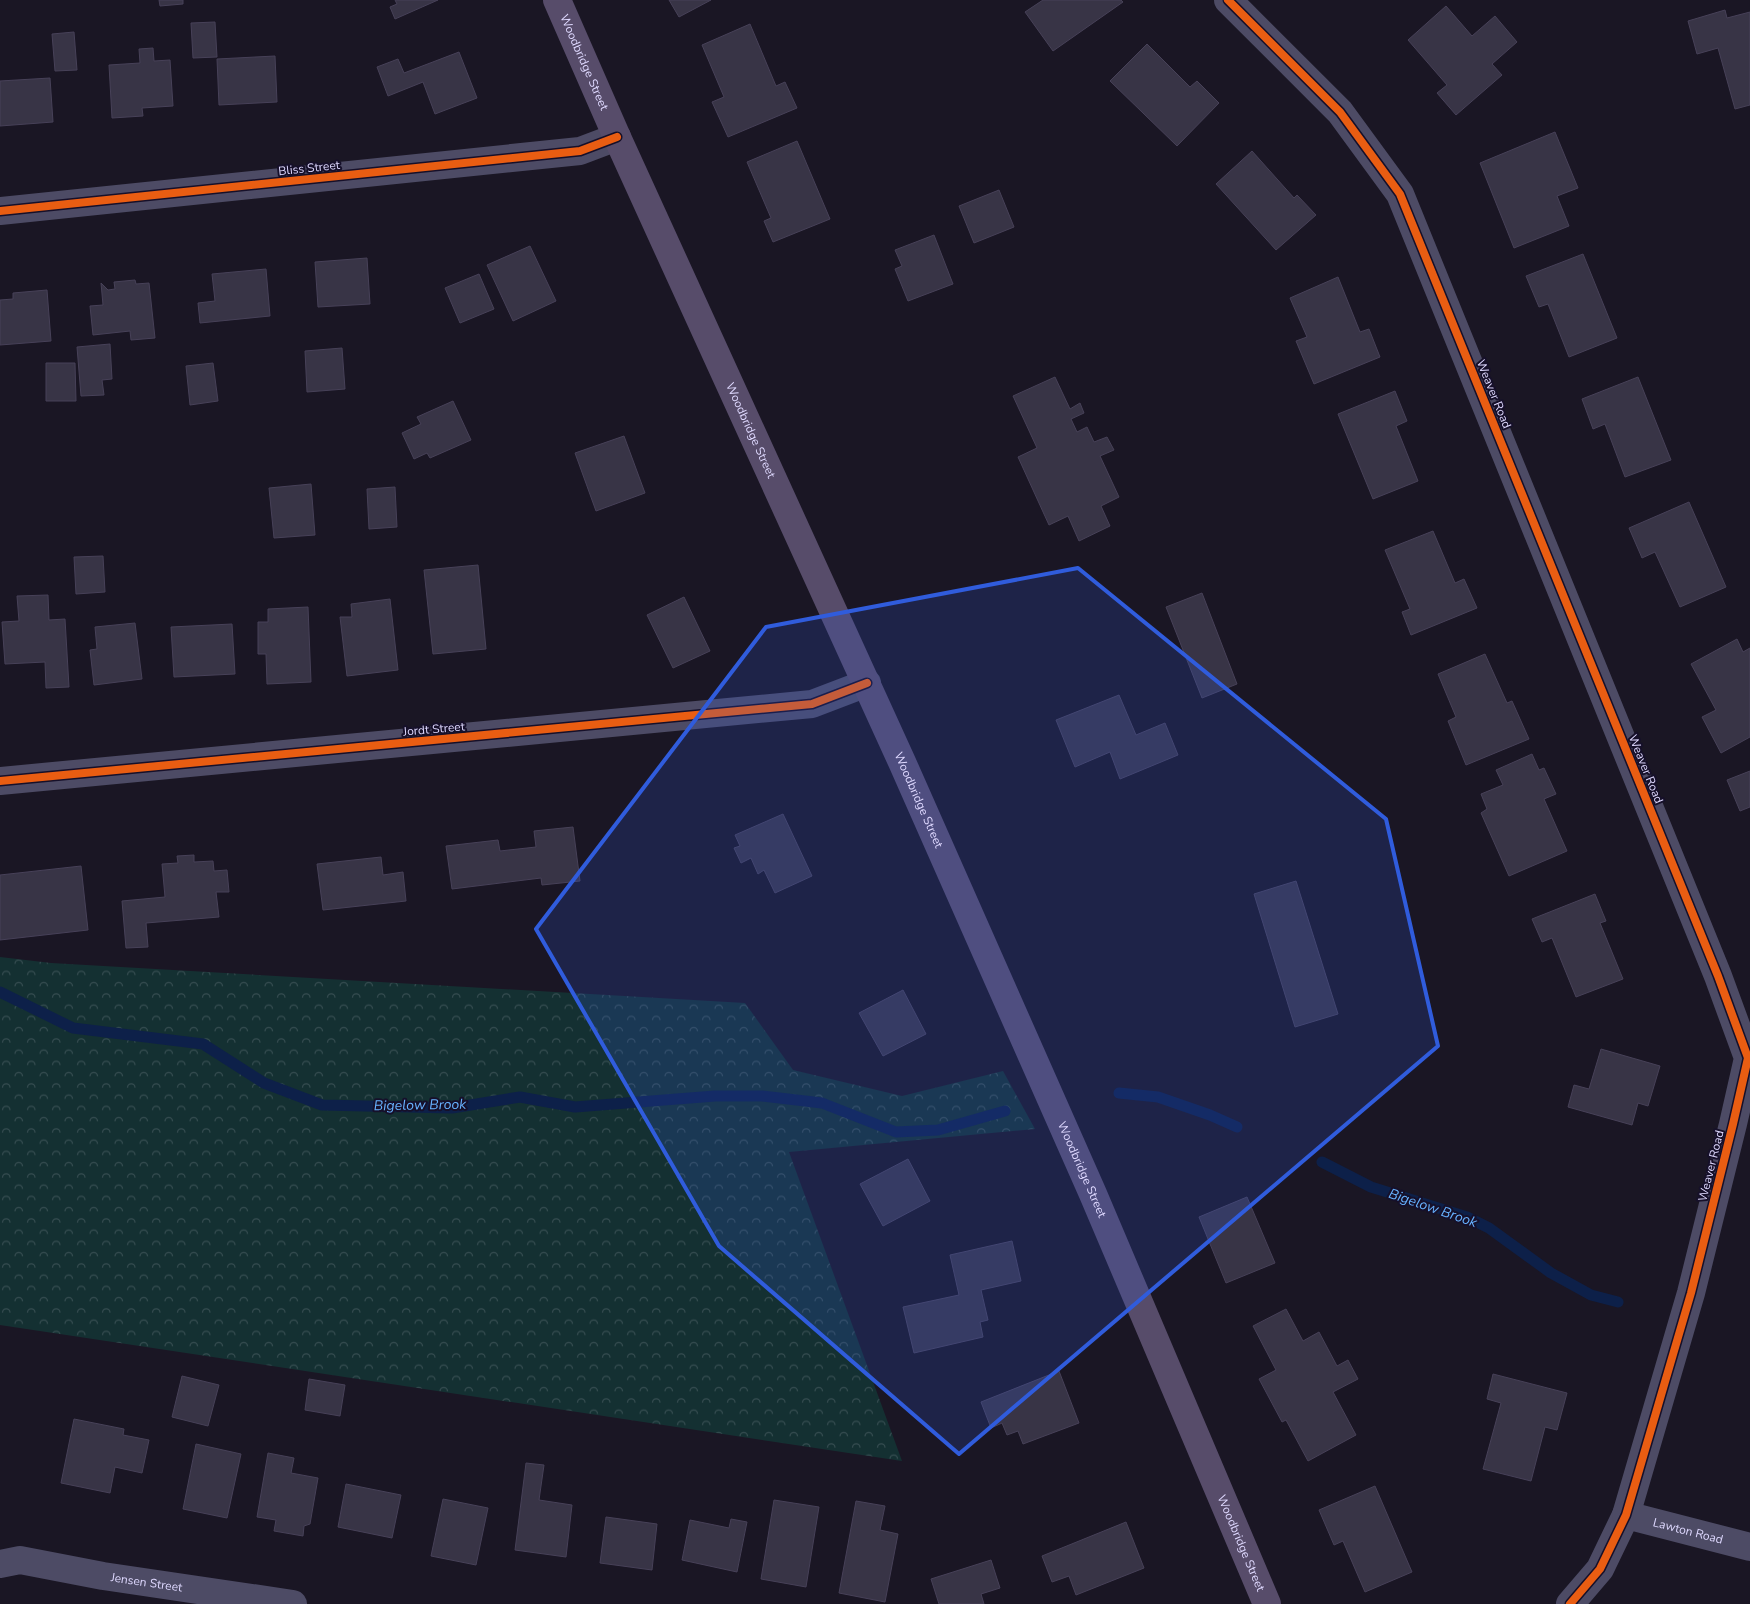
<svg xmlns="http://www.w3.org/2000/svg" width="1750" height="1604" viewBox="0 0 1750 1604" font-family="'Nunito Sans',sans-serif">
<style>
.forest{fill:url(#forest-crowns)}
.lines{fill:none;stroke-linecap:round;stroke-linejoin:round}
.stream{stroke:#0d2049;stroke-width:11}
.building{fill:#383446;stroke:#474158}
.minor{stroke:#4d4b65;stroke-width:28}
.major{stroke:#574c6a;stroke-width:28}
.cycleway-casing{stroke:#16102a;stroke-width:11}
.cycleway{stroke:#e95d12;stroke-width:8}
.marked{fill:#305cdc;fill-opacity:0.2;stroke:#305cdc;stroke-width:4;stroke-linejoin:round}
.labels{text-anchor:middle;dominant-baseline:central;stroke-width:4;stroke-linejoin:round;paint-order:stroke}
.street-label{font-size:12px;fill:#dfd9ff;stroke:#16102a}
.water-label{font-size:14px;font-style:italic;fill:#67b2ff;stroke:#16102a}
</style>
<defs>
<pattern id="forest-crowns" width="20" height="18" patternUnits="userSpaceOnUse" patternTransform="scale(1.25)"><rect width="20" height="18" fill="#143032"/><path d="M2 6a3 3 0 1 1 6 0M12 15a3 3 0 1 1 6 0" fill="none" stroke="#364d51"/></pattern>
</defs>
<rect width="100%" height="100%" fill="#1a1624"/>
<polygon class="forest" points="0,957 51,963 745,1003 793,1070 902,1096 1003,1071 1035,1129 789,1152 902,1461 0,1325"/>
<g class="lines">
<g class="stream">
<polyline points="0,992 73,1028 203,1044 264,1083 322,1105 452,1108 520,1097 575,1107 715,1096 762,1096 822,1103 896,1132 938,1130 1005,1111"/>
<polyline points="1119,1093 1158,1097 1210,1115 1237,1127"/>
<polyline points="1322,1162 1371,1187 1467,1217 1489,1228 1551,1273 1591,1295 1618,1302"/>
</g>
</g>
<g class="building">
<polygon points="159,0 183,0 183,4 160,6"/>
<polygon points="395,0 438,0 395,19 390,7 397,4"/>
<polygon points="669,0 711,0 679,17"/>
<polygon points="1043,0 1121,0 1123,2 1053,51 1025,12"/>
<polygon points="1446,6 1472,36 1495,16 1517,42 1492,64 1502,75 1456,115 1437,93 1447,85 1408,40"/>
<polygon points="1725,10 1727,18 1750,12 1750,105 1735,109 1718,48 1697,54 1688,21"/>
<polygon points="215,22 217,57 193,58 191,23"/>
<polygon points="750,24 776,86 785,82 797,108 728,137 712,102 724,97 702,45"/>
<polygon points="74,32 77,70 55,71 52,34"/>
<polygon points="1147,44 1190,87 1197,81 1219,103 1177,146 1110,81"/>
<polygon points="153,48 154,61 170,60 173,106 142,108 143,116 112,118 109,65 140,63 139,49"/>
<polygon points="459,52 477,98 435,114 423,82 388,96 377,67 398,59 404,73"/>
<polygon points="275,56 277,102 219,105 217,59"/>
<polygon points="50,78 53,122 0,126 0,81"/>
<polygon points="1555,132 1578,188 1557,196 1569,226 1514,248 1480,163"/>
<polygon points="797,141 830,219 773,242 764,221 771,218 747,162"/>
<polygon points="1252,151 1294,198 1297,195 1316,215 1276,250 1216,184"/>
<polygon points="999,190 1014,227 974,243 959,206"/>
<polygon points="934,235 953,284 908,301 895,269 902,266 895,250"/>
<polygon points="530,246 556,301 513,321 487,265"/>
<polygon points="1583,254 1617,338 1569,357 1548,304 1539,307 1526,276"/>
<polygon points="367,258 370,304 318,307 315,262"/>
<polygon points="266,269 270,316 200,323 198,303 215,301 212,274"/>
<polygon points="479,274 494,309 460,323 445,288"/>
<polygon points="1338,277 1360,332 1369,329 1380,357 1314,384 1296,341 1307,337 1290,298"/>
<polygon points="135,280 136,284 149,283 155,338 131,340 130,331 93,335 90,306 103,305 101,283 108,290 115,289 114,282"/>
<polygon points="47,290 51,341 0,345 0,300 13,299 13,293"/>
<polygon points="110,344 112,379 102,380 104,395 81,396 77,347"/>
<polygon points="342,348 345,389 307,392 305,351"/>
<polygon points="46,363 75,363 76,401 46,401"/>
<polygon points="213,363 218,401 190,405 186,366"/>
<polygon points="1055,377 1070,409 1080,403 1084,413 1071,419 1077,432 1087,427 1094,442 1107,437 1114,450 1100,456 1119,497 1101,506 1110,526 1079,541 1068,516 1049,525 1018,457 1037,448 1013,396"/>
<polygon points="1638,377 1671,460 1625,477 1605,424 1593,429 1582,399"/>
<polygon points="1395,391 1407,421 1396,426 1418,481 1373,499 1338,414"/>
<polygon points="453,401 471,440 430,458 427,453 414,459 402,433 421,424 417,417"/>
<polygon points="624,436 645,493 596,511 575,453"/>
<polygon points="311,484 315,535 274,538 269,488"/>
<polygon points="395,487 397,527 369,529 367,489"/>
<polygon points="1689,502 1726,587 1680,607 1655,552 1642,558 1629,528"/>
<polygon points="1433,531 1455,583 1464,579 1477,608 1411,635 1402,612 1410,609 1385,550"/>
<polygon points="103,556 105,592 76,594 74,557"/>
<polygon points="478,565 486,649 433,654 424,570"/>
<polygon points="1202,593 1237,684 1202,698 1166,607"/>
<polygon points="48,595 49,620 65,619 69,687 46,688 45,662 5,664 2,622 19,621 17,596"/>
<polygon points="684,597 710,651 673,668 647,615"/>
<polygon points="390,599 398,670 347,676 340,617 352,617 351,604"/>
<polygon points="308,607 311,682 267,684 266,654 258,654 258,622 268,622 268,609"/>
<polygon points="135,623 142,679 94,685 90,650 97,649 95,627"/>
<polygon points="232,624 235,674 174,677 171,627"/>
<polygon points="1737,639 1743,652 1750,648 1750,737 1721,753 1702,717 1716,710 1691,664"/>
<polygon points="1485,654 1507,703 1512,701 1529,739 1466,765 1448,721 1456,717 1438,674"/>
<polygon points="1119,695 1136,735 1165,723 1178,755 1120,779 1110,752 1075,767 1056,720"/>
<polygon points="1532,754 1539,770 1544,768 1556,794 1544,799 1567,851 1509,876 1481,813 1487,809 1481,794 1503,785 1496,770"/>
<polygon points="1750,771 1750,807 1740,811 1727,780"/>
<polygon points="783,814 812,876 775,893 764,870 758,874 751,858 741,863 734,848 740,846 735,835"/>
<polygon points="573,827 580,881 542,885 541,878 452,889 446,846 498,840 500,851 536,847 534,831"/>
<polygon points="194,855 194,862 213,861 214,871 227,870 229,892 216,892 219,917 146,923 148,947 126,948 122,901 165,897 162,864 178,863 177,856"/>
<polygon points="381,857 383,875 403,872 406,901 323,910 317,864"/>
<polygon points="81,866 88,930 0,940 0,875"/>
<polygon points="1296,881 1338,1014 1295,1027 1254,894"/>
<polygon points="1595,894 1606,921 1600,923 1623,979 1576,997 1552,938 1542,942 1532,919"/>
<polygon points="903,990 926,1034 883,1056 859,1013"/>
<polygon points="1601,1049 1660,1066 1648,1106 1638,1103 1632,1125 1568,1107 1574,1085 1589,1089"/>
<polygon points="908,1159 930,1201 883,1226 860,1184"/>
<polygon points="1247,1197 1275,1263 1226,1283 1199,1217"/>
<polygon points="1012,1241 1021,1281 981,1290 988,1320 980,1322 983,1337 914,1353 903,1307 959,1295 950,1255"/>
<polygon points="1286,1309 1303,1341 1319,1332 1337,1366 1348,1360 1358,1379 1333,1392 1356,1435 1308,1461 1286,1420 1282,1422 1259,1379 1276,1370 1253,1326"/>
<polygon points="1059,1371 1079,1423 1023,1444 1018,1431 1007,1435 1002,1423 991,1428 981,1402"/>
<polygon points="1493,1374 1567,1393 1557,1430 1545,1427 1531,1481 1483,1469 1501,1403 1487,1399"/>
<polygon points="182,1376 219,1385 208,1426 172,1417"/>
<polygon points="309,1379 345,1385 340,1416 305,1410"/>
<polygon points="74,1419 124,1429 123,1435 149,1440 142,1473 115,1467 110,1493 61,1483"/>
<polygon points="196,1444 241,1454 227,1518 183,1509"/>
<polygon points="268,1453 294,1458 291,1473 318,1478 310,1524 304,1526 303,1536 274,1531 276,1520 257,1517"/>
<polygon points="526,1463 544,1465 539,1500 572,1505 566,1557 515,1550"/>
<polygon points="346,1484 401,1495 392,1538 338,1527"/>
<polygon points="1375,1486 1412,1572 1365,1592 1343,1541 1334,1545 1319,1510"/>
<polygon points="443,1499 488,1508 476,1565 431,1556"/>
<polygon points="774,1500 819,1507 806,1587 761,1579"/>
<polygon points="856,1501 885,1506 880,1530 898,1534 885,1602 839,1593"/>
<polygon points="606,1517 657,1524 652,1570 600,1563"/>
<polygon points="731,1519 747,1522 737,1572 682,1560 690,1520 729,1528"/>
<polygon points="1126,1522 1144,1568 1076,1595 1069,1576 1052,1582 1042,1556"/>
<polygon points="991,1560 1000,1588 981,1594 984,1604 939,1604 931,1579"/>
</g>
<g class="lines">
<g class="minor">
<polyline points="1228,0 1340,112 1400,194 1718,976 1748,1058 1733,1124 1691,1293 1626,1515 1600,1569 1570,1604"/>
<polyline points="0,211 580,151 617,137"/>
<polyline points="0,781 812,704 867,683"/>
<path id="s1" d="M1626,1515l124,32"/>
<path id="s2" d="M0,1564l20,-4 83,16 190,28"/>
</g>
<path class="major" id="s3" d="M557,0l60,137 285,625 191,432 174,410"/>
<g class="cycleway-casing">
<g id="cycleway">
<polyline points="1228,0 1340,112 1400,194 1718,976 1748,1058 1733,1124 1691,1293 1626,1515 1600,1569 1570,1604"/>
<polyline points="0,211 580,151 617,137"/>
<polyline points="0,781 812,704 867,683"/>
</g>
</g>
<use href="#cycleway" class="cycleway"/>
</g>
<path class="marked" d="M1078,568l308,251 52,227 -479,408 -240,-208 -183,-317 230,-302z"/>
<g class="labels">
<g class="street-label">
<text stroke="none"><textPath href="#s3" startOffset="68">Woodbridge Street</textPath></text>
<text transform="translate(309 168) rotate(-6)">Bliss Street</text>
<text transform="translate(1494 394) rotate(68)">Weaver Road</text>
<text stroke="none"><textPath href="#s3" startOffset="472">Woodbridge Street</textPath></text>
<text transform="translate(434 729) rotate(-5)">Jordt Street</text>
<text transform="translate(1646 769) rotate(68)">Weaver Road</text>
<text stroke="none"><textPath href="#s3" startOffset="878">Woodbridge Street</textPath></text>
<text transform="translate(1711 1166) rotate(-76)">Weaver Road</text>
<text stroke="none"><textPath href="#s3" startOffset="1282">Woodbridge Street</textPath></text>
<text stroke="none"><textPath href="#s1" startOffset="64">Lawton Road</textPath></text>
<text stroke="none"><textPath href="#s3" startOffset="1688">Woodbridge Street</textPath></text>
<text stroke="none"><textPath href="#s2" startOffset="149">Jensen Street</textPath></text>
</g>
<g class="water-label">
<text transform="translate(420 1105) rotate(-1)">Bigelow Brook</text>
<text transform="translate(1433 1208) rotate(19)">Bigelow Brook</text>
</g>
</g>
</svg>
